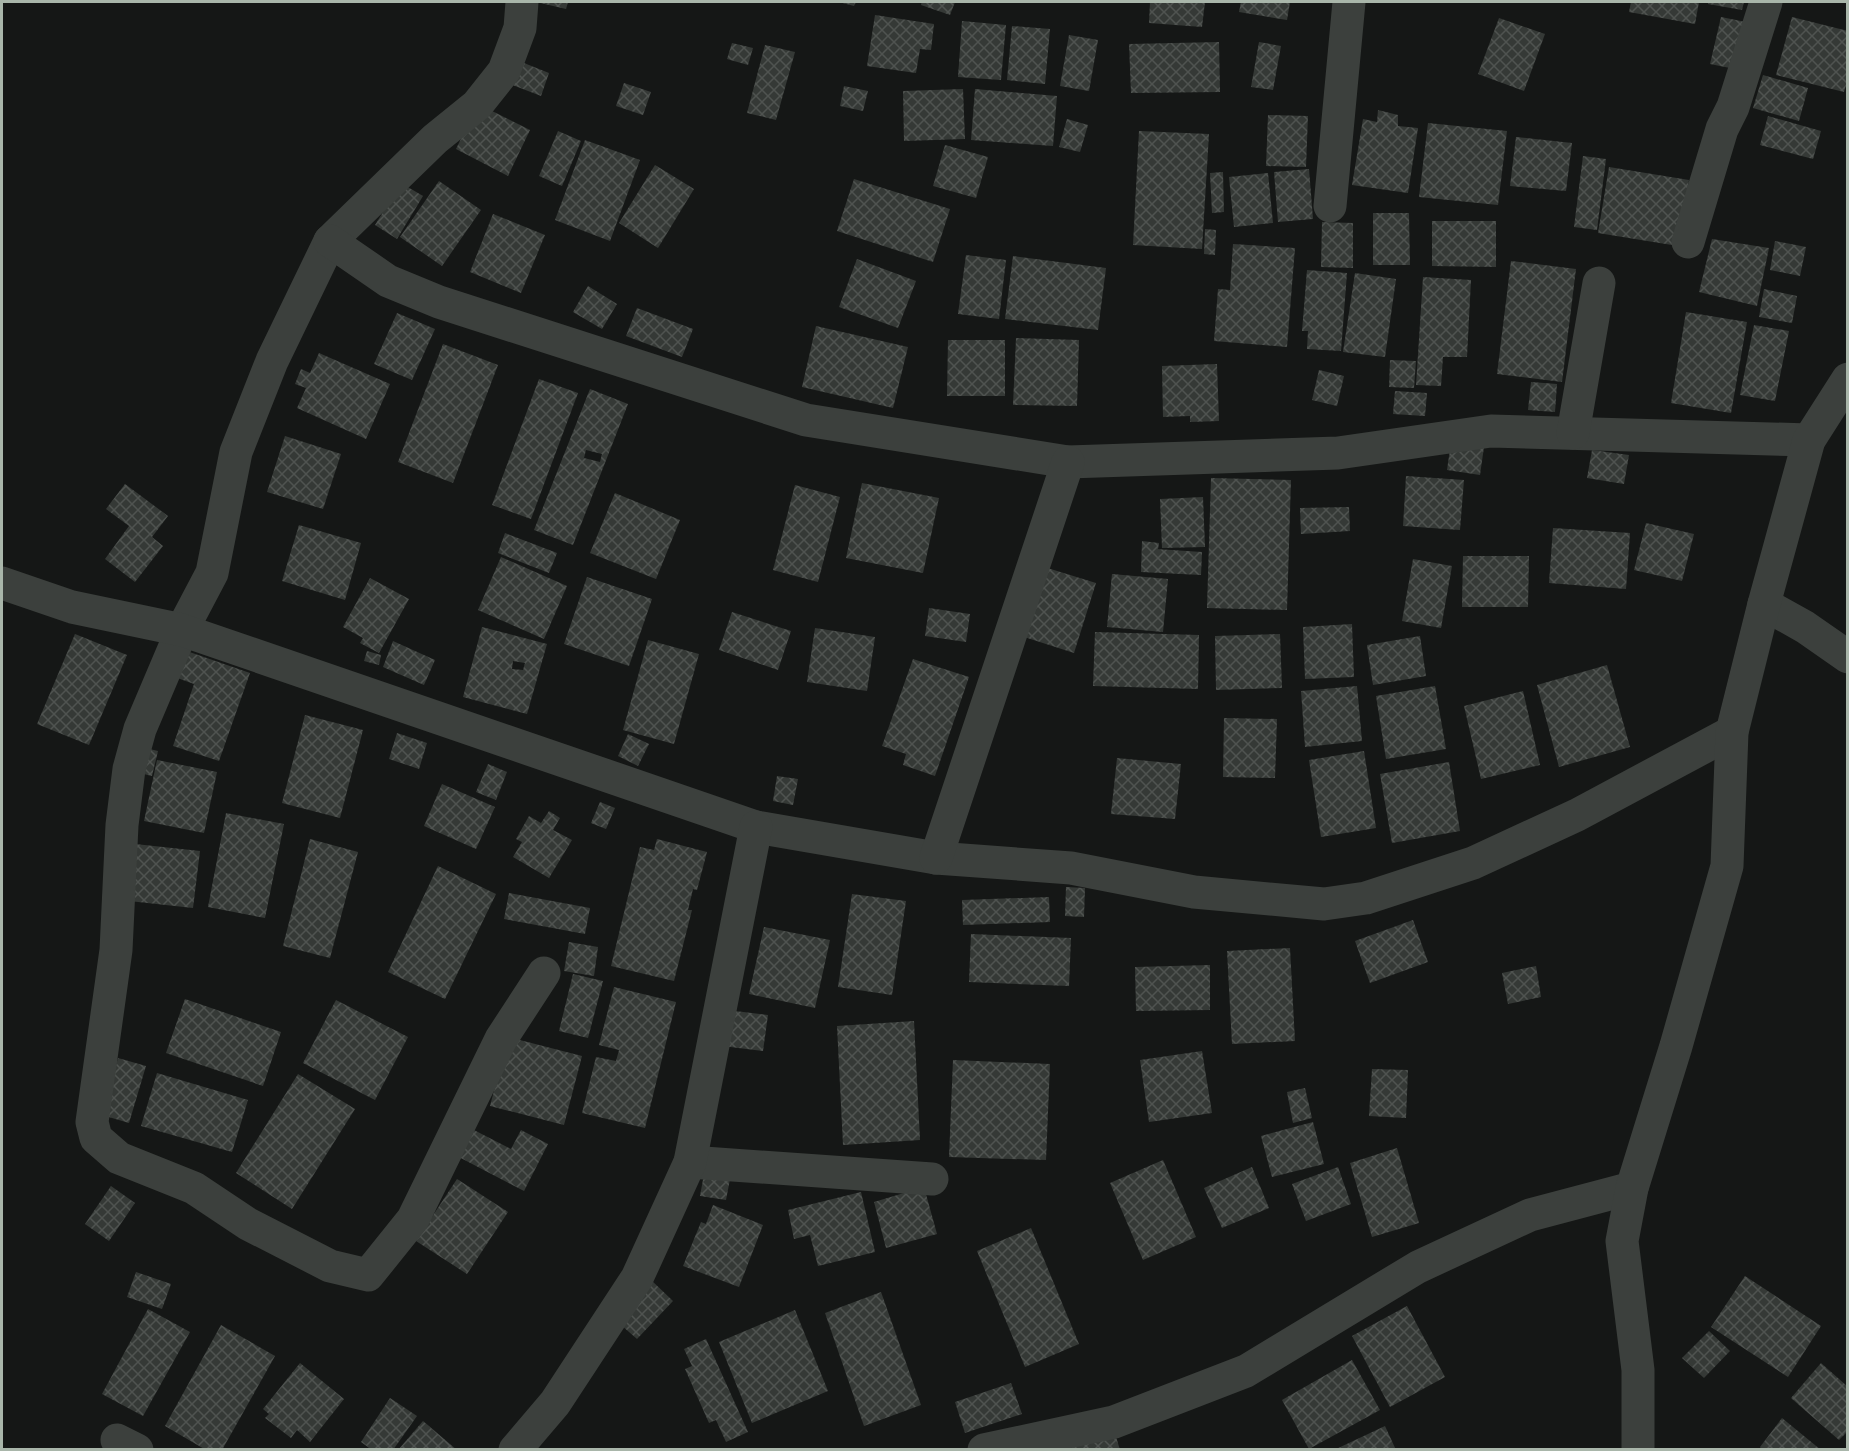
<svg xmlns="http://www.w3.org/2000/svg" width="1849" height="1451" viewBox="0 0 1849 1451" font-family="Ubuntu,sans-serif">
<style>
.building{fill:url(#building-cross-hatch);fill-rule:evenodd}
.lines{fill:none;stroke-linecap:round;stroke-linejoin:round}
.minor{stroke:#3c403d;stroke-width:33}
</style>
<defs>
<pattern id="building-cross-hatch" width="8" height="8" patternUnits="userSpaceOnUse" patternTransform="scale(1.5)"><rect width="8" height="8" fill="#353936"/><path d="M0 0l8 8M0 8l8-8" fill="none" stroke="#4f5350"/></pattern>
</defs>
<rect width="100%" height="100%" fill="#151716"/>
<g class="building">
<polygon points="536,2 568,2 566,9"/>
<polygon points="839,2 856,2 854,6"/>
<polygon points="922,2 955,2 950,15 921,5"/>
<polygon points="1150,2 1205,2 1202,27 1149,23"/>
<polygon points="1241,2 1290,2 1287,20 1239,12"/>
<polygon points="1631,2 1699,2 1695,24 1629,12"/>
<polygon points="1709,2 1744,2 1742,10 1708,4"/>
<polygon points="875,15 934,24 931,50 920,49 916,73 867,66"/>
<polygon points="1721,17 1751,23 1740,70 1710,64"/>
<polygon points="1792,17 1848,31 1848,79 1844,92 1776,75"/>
<polygon points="1499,18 1545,34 1524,91 1478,74"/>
<polygon points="962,21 1006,25 1001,80 958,77"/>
<polygon points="1012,26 1050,29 1045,84 1007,80"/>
<polygon points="1069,35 1098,40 1089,91 1060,86"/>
<polygon points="1219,42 1220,92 1131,93 1129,44"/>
<polygon points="1259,42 1281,46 1273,90 1251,87"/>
<polygon points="732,43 753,48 748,65 727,59"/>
<polygon points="765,45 795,52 776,120 747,113"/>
<polygon points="514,59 549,73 541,96 505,82"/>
<polygon points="1763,75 1808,88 1799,121 1753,108"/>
<polygon points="624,83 651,92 643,115 616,106"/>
<polygon points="844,86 868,91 863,111 840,106"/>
<polygon points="963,89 965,139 904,141 903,91"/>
<polygon points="975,89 1057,96 1053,146 971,140"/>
<polygon points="478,104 530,130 508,176 456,149"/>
<polygon points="1378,110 1398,115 1398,126 1418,128 1408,193 1352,185 1363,119 1377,122"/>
<polygon points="1268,115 1308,116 1306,167 1266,166"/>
<polygon points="1768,116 1821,131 1813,159 1760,145"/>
<polygon points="1067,119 1088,125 1080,152 1059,147"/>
<polygon points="1428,123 1507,131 1498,205 1419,197"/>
<polygon points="558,131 581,141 562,186 539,176"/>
<polygon points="1139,131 1209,134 1202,249 1133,245"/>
<polygon points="1516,137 1572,143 1566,191 1510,186"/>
<polygon points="585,140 640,160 610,241 555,220"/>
<polygon points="945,145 988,157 976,198 933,186"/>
<polygon points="1583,156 1606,159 1597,230 1574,227"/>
<polygon points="655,165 694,189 658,248 619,223"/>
<polygon points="1609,167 1689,180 1678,246 1598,233"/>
<polygon points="1309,169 1313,219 1278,222 1274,172"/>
<polygon points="1223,172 1224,212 1212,213 1210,173"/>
<polygon points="1268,173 1273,223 1234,227 1229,177"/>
<polygon points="854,179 950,209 933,262 837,231"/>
<polygon points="439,181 481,210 442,266 400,237"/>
<polygon points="401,183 423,196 397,239 375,225"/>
<polygon points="1373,213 1409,213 1410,265 1373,265"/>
<polygon points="493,214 545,235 521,293 470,272"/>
<polygon points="1432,221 1496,221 1496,267 1432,266"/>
<polygon points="1322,222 1353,223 1353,268 1321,267"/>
<polygon points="1205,229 1216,230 1215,255 1204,254"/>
<polygon points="1712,239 1769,248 1757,306 1699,292"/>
<polygon points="1775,241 1806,247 1800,276 1770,270"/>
<polygon points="1233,244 1295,248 1287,347 1214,341 1218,289 1230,290"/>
<polygon points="966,255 1006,260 999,319 958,314"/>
<polygon points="1013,256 1106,268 1098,330 1005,319"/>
<polygon points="857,259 916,281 898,328 839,307"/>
<polygon points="1511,261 1576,269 1562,382 1497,374"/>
<polygon points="1307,270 1347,273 1341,351 1307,349 1308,331 1302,331"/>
<polygon points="1355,273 1396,279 1385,357 1343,352"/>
<polygon points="1423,277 1471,280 1467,357 1443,357 1441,386 1416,385"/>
<polygon points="588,286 617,304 602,329 573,312"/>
<polygon points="1764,289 1797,296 1792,323 1759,317"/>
<polygon points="637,308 693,329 682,357 626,336"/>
<polygon points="1686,312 1747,322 1731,413 1671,403"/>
<polygon points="397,313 435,329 412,380 374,364"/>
<polygon points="1754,325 1789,331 1775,401 1740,395"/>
<polygon points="816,326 908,347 893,408 802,387"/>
<polygon points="1016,338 1079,340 1077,406 1013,405"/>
<polygon points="948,340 1005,340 1005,396 947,396"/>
<polygon points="443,344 498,365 453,483 398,462"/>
<polygon points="319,353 390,384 366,439 297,408 306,388 295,384 301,369 310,373"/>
<polygon points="1390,360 1416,361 1414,388 1389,387"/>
<polygon points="1217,364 1219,421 1190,422 1190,416 1163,417 1162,366"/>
<polygon points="1319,370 1344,376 1337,406 1312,400"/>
<polygon points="539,379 578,393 531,519 492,505"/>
<polygon points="1531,382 1557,384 1555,412 1528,410"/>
<path d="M590,389l38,15 -55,141 -39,-15zM586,450l16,4 -2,8 -16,-4z"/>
<polygon points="1395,391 1427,393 1425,416 1393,414"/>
<polygon points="285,436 341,454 323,509 267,492"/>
<polygon points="1451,442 1484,447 1480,475 1447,470"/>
<polygon points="1592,450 1629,455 1624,484 1587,478"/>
<polygon points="1406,476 1464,480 1460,530 1403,526"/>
<polygon points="1211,478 1291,480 1287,610 1207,608"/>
<polygon points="862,483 939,498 923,573 846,558"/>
<polygon points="125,484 168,516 152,537 163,546 135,582 105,559 129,526 106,509"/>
<polygon points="795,485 840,497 818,582 773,570"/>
<polygon points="615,493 680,520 656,579 590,553"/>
<polygon points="1203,497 1205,547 1162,548 1160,499"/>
<polygon points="1349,507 1350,531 1301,534 1300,508"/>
<polygon points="1646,523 1694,534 1682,581 1634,570"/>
<polygon points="299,525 361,543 345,600 282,581"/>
<polygon points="1553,528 1630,533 1626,589 1549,583"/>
<polygon points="505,533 557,553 549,573 498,553"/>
<polygon points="1142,541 1159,543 1158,549 1156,549 1202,552 1201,575 1141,572"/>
<polygon points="1463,556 1529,556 1528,607 1462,607"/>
<polygon points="501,557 567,586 544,639 478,610"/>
<polygon points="1413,559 1452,566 1441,628 1402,621"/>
<polygon points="1041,566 1096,583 1074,653 1018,635"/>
<polygon points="1112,574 1168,579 1163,632 1107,627"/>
<polygon points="587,577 652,599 629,666 564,644"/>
<polygon points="370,578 409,599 379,653 360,643 363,638 343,627"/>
<polygon points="929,608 970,614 966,642 925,636"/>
<polygon points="732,612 791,631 778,670 719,650"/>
<polygon points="1352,624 1354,677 1305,679 1303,627"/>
<path d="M482,627l65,17 -20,70 -64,-17zM513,661l12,2 -2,7 -11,-1z"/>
<polygon points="815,628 875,637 867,691 807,682"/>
<polygon points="1095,632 1199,635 1198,689 1093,686"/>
<polygon points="75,634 127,655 89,745 37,724"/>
<polygon points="1280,634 1282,688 1216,690 1215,636"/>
<polygon points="1420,636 1426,676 1373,685 1367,645"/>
<polygon points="648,640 699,654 674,744 623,730"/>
<polygon points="393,641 435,660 424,685 383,667"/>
<polygon points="178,648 250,673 219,761 173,746 194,684 169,675"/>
<polygon points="367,651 381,655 379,665 364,661"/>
<polygon points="913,659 969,677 935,776 903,765 906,754 882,746"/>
<polygon points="1607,665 1630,747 1559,767 1537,685"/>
<polygon points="1357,686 1362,741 1305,747 1301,691"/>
<polygon points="1435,686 1446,749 1386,759 1376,696"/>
<polygon points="1523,691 1540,765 1481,779 1464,706"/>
<polygon points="305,715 363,730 340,818 282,803"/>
<polygon points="1224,718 1277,719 1275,778 1223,777"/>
<polygon points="397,733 427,743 419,769 389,759"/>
<polygon points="628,734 649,744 638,766 618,756"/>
<polygon points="137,746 158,751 152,776 131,771"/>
<polygon points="1364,751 1376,828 1321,837 1309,760"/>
<polygon points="1117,758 1181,764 1175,819 1111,814"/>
<polygon points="157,760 217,772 204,833 144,821"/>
<polygon points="1449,762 1460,831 1392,843 1380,774"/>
<polygon points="488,764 507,772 496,800 476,792"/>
<polygon points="777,776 798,779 793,805 773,801"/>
<polygon points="442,784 495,807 476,849 424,826"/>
<polygon points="600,802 615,808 606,829 591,823"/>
<polygon points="549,811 560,818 553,830 572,840 549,878 513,857 522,842 516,839 529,816 541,823"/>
<polygon points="226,813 284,824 265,918 208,907"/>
<polygon points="310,839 358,852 330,958 283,946"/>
<polygon points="657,839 707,852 697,890 693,889 688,910 692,910 674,981 611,966 640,847 654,850"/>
<polygon points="126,843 200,851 193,908 120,900"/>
<polygon points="438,866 496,894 445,999 388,972"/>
<polygon points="1066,887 1085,888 1084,917 1065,916"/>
<polygon points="509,893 590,908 585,934 504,919"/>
<polygon points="852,894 906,901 892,995 838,987"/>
<polygon points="1049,897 1050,922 963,925 962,900"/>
<polygon points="1413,920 1428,962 1370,983 1355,941"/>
<polygon points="764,927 830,940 815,1008 749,994"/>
<polygon points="971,934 1071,938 1069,986 969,982"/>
<polygon points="569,942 598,947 594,976 564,971"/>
<polygon points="1290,948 1295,1041 1232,1044 1227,951"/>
<polygon points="1210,965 1210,1010 1136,1011 1135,967"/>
<polygon points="1536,966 1541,997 1508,1004 1502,973"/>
<polygon points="573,974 603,981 588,1038 559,1031"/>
<polygon points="614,987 676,1002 645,1128 582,1113 596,1057 616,1061 619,1050 599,1045"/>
<polygon points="185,999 281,1032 263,1086 166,1053"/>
<polygon points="336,1000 408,1037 375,1100 303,1063"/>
<polygon points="727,1010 768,1015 763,1051 722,1046"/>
<polygon points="914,1021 920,1140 843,1145 837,1026"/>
<polygon points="508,1037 582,1056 564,1125 490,1106"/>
<polygon points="1202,1051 1212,1113 1149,1122 1140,1060"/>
<polygon points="118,1058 146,1066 129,1123 102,1115"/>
<polygon points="953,1060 1050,1064 1046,1160 949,1157"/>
<polygon points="1372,1069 1408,1070 1406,1118 1369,1116"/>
<polygon points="157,1073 248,1100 232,1152 141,1126"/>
<polygon points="298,1074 355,1109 292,1209 236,1173"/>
<polygon points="1305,1088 1312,1118 1293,1123 1287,1092"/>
<polygon points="1313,1122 1324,1164 1272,1177 1261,1136"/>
<polygon points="470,1128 511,1149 521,1130 548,1144 524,1191 455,1155"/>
<polygon points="1397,1148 1419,1223 1372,1237 1350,1163"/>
<polygon points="1163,1160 1196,1237 1143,1260 1110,1183"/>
<polygon points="1252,1167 1269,1208 1222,1228 1204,1188"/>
<polygon points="1338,1167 1351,1204 1306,1221 1292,1184"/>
<polygon points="704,1174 730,1179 726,1200 700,1196"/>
<polygon points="457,1179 508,1212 467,1274 416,1241"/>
<polygon points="111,1186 135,1203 109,1241 85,1224"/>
<polygon points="924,1187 937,1234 886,1248 874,1202"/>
<polygon points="861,1192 875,1252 818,1266 810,1235 794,1239 788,1210"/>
<polygon points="713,1205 763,1225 739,1287 683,1266 701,1222 706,1224"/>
<polygon points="1031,1228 1079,1344 1025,1367 977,1251"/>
<polygon points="136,1272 171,1284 162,1309 127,1297"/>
<polygon points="1745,1276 1821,1326 1788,1377 1711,1327"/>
<polygon points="650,1279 673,1301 637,1339 613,1318"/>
<polygon points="881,1292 921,1405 864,1426 825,1313"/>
<polygon points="1407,1306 1445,1377 1390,1407 1352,1336"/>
<polygon points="148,1309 190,1332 143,1416 102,1394"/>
<polygon points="795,1310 828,1391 752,1423 719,1342"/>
<polygon points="221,1325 275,1356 222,1450 206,1450 165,1426"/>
<polygon points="1709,1331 1730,1351 1704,1378 1682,1358"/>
<polygon points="706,1339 748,1432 726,1442 716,1420 709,1423 685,1369 692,1366 684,1349"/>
<polygon points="1352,1360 1380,1410 1309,1449 1282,1400"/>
<polygon points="300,1363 344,1399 310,1442 297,1430 291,1438 265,1418 269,1414 263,1409"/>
<polygon points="1821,1363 1848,1387 1848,1431 1839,1440 1791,1398"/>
<polygon points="1011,1383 1022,1414 965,1433 955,1402"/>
<polygon points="390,1398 417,1416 393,1450 372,1450 361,1442"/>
<polygon points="1782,1418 1821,1450 1763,1450 1760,1447"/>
<polygon points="423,1421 457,1450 398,1450"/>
<polygon points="1385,1426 1396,1450 1334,1450"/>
<polygon points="1114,1430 1120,1450 1056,1450"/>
</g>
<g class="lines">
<g class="minor">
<polyline points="522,2 520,28 504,71 477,105 435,139 330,241 272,361 236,452 212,573 182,630 140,729 129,769 122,825 116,950 92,1122 96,1138 119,1158 194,1188 248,1224 330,1266 368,1275 413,1219 501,1039 544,973"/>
<polyline points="1330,206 1349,2"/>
<polyline points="330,241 388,281 439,302 806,420 1068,462 1338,453 1491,431 1809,440"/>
<polyline points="1688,242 1722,129 1733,107 1766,2"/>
<polyline points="1573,433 1599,283"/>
<polyline points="2,583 72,607 182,630 756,827 936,858 1071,868 1194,892 1324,904 1366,898 1473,863 1577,815 1732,732"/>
<polyline points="1764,604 1805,627 1848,657"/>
<polyline points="936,858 1068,462"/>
<polyline points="690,1162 932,1179"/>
<polyline points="117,1440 137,1450"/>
<polyline points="515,1450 555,1403 637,1278 690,1162 756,827"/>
<polyline points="984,1450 1114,1422 1246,1371 1418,1267 1530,1215 1632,1188"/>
<polyline points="1638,1450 1638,1370 1622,1241 1632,1188 1676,1046 1727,866 1732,732 1764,604 1809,440 1848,379"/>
</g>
</g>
<rect width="1849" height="1451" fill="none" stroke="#a9b6aa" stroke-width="6"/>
</svg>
